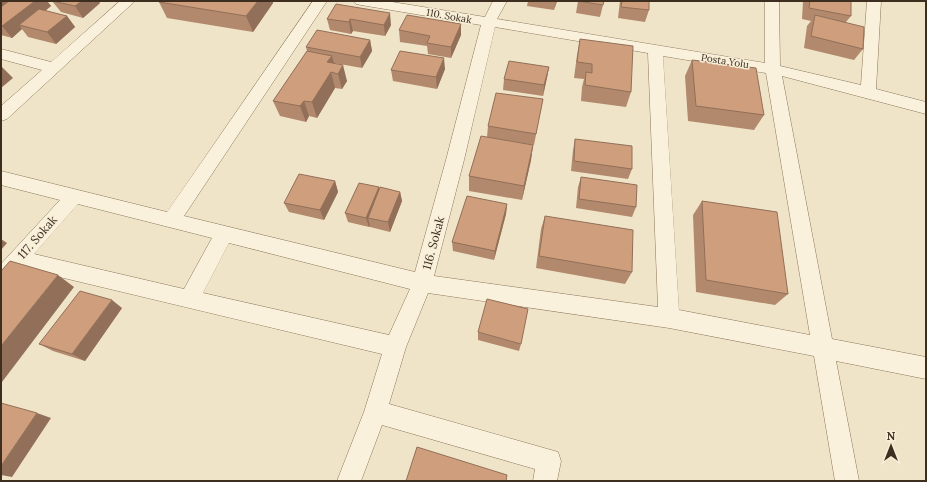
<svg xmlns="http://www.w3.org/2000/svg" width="927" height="482" viewBox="0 0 927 482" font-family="Lora,serif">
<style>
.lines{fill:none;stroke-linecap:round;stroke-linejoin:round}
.minor-casing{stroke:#8d765c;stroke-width:1}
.minor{fill:#faf1dc;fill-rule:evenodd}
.wall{fill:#b2896c}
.shaded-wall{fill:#916f58}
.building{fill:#cf9f7d;stroke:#916f58}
.labels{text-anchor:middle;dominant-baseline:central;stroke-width:3;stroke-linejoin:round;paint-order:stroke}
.far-street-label{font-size:10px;fill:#3d2e20;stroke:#f7eed8}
.street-label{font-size:12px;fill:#3d2e20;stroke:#f7eed8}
</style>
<rect width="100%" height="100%" fill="#f0e4c8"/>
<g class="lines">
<g class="minor-casing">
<g id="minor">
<polygon points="120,1 135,1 7,119 1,121 1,106 42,70 1,59 1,49 51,62"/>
<path d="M313,1h14l-143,215 231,56 31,-112 35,-135 -120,-20 -5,-1 -2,-3h32l99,16 8,-16h14l-10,18 268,44v-62h14l1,65 81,19 6,-84h14l-5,88 50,13v12l-144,-38 50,263 94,18v22l-90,-18 23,120h-24l-21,-125 -145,-28 -241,-35 -22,54 -17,57 169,48 3,9 -4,20h-24l2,-12 -153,-44 -21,56h-24l27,-69 18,-58 -360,-86 -14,16 -7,3v-23l59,-64 -59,-15v-14l166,41zM495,27l153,26 10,254 -224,-31 30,-116zM663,56l103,17 44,262 -131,-25zM78,204l134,34 -28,51 -150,-35zM229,243l181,46 -21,46 -186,-42z"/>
</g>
</g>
<use href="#minor" class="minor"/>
</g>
<g class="wall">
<polygon points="1,1 47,1 51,6 45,11 67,16 75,27 56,44 28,37 22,29 12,38 1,35"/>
<polygon points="52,1 100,3 83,18 61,12"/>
<polygon points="528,1 557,1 554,10 527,6"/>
<polygon points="578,1 603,5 600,17 576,13"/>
<polygon points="620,1 649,1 649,10 645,22 618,18"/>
<polygon points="803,1 851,1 851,16 846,22 863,49 854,60 804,48 807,26 811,21 802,19"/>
<polygon points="159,2 273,3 253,32 167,18"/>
<polygon points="336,4 391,25 385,36 353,31 351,34 330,30 327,19"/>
<polygon points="399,30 461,35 451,58 428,54 427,46 400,42"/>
<polygon points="580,39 631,92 626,107 581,101 582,87 584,79 574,78 577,55"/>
<polygon points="370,40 372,51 362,68 334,63 347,81 342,89 335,88 317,118 309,116 306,122 280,116 273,101 307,51 306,47"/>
<polygon points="692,60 764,115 754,130 688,121 685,76"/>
<polygon points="549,67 543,96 503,90 504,79"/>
<polygon points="445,69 437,89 393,81 391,70"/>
<polygon points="543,99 534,145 487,137 533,145 531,160 522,200 469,191 469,176 487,137 488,126"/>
<polygon points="575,139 632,169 628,179 571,171 573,150"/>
<polygon points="581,177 636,207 632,217 576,208 578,187"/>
<polygon points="335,181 338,192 324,220 289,212 284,203"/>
<polygon points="379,187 380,189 400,192 402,201 390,232 370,227 370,226 369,227 348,222 345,213"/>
<polygon points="702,201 788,294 775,305 696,292 693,215"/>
<polygon points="507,204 506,214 494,260 453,251 452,242"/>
<polygon points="545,216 632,272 625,284 536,268 541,229"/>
<polygon points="122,308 85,361 53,351 39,344"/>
<polygon points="478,332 521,344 519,351 478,340"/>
</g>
<g class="shaded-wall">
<polygon points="1,1 8,1 12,6 1,15"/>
<polygon points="35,1 47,1 51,6 25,27 19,25 22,29 12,38 2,26"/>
<polygon points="82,1 99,1 100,3 83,18 75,6"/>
<polygon points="258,1 273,1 273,3 253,32 246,16"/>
<polygon points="556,1 557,1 554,10"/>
<polygon points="390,13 391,25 385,36 384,25"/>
<polygon points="67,16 75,27 56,44 47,32"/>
<polygon points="350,19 353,31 351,34 349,22"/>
<polygon points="461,24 461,35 451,58 451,47"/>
<polygon points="370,40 372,51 362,68 360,57"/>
<polygon points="332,56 336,71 331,72 335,88 317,118 312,102 327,62"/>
<polygon points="444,58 445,69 437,89 436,77"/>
<polygon points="343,65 347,81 342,89 338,74"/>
<polygon points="2,67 13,78 1,88 1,68"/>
<polygon points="549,67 547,78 543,96 544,85"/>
<polygon points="304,101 309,116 306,122 300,106"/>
<polygon points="533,145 531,160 522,200 524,186"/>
<polygon points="335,181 338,192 324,220 320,210"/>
<polygon points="379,187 382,197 368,218 370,226 369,227 366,218"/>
<polygon points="400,192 402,201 390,232 388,222"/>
<polygon points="507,204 506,214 494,260 495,251"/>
<polygon points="1,239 7,243 1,250"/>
<polygon points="58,275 74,287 2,382 1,382 1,346"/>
<polygon points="112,300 122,308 85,361 72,354"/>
<polygon points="37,413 51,418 12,477 1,475 1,466"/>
</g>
<g class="building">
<polygon points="9,1 35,1 2,26 1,26 1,7"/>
<polygon points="53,1 82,1 75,6"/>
<polygon points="160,1 258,1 246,16 159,2"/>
<polygon points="578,1 604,1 603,5"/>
<polygon points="622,1 649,1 649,10 621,7"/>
<polygon points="810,1 851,1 851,16 809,8"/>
<polygon points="336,4 390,13 384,25 350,19 349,22 327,19"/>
<polygon points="39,9 67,16 47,32 19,25"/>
<polygon points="407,15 461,24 451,47 427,43 430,36 399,30"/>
<polygon points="815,15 864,27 863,49 811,36"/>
<polygon points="317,30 370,40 360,57 306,47"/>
<polygon points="580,39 633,46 631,92 585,85 586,72 592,73 592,64 577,62"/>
<polygon points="307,51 332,56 327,62 343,65 338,74 331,72 312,102 304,101 300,106 273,101"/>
<polygon points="400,51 444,58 436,77 391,70"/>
<polygon points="692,60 756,68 764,115 696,106"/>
<polygon points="509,61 549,67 544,85 504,79"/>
<polygon points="496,93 543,99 536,134 488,126"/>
<polygon points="481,136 533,145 524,186 469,176"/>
<polygon points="575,139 632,146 632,169 574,161"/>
<polygon points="299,174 335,181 320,210 284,203"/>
<polygon points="581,177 637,185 636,207 579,199"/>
<polygon points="359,183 379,187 366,218 345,213"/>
<polygon points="380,187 400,192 388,222 368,218"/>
<polygon points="467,196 507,204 495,251 452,242"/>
<polygon points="702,201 777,212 788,294 706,280"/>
<polygon points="545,216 633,230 632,272 539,256"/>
<polygon points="10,261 58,275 1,346 1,271"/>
<polygon points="80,291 112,300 72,354 39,344"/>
<polygon points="487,299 528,309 521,344 478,332"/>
<polygon points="1,403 37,413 1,466"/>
<polygon points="417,447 507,475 506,481 406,481"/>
</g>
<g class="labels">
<g class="far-street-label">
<text transform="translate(449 16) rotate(10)">110. Sokak</text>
<text transform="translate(725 61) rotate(9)">Posta Yolu</text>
</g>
<g class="street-label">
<text transform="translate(37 237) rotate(-49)">117. Sokak</text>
<text transform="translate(433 243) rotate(-75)">116. Sokak</text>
</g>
</g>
<rect width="927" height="482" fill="none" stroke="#3d2e20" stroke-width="4"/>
<g transform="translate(891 446)" stroke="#f7eed8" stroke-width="3" paint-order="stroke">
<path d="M0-3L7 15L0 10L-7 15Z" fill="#3d2e20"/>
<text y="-6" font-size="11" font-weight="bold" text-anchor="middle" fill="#3d2e20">N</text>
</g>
</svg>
